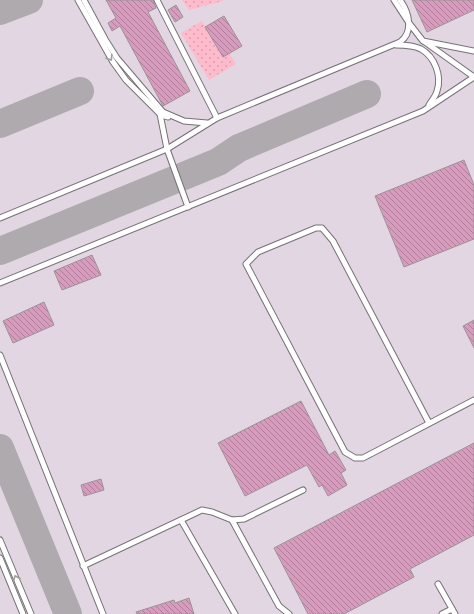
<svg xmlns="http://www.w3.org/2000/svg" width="474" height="614" viewBox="0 0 474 614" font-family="'Alegreya Sans',sans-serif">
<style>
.built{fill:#e1d6e1}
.grass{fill:url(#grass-dots)}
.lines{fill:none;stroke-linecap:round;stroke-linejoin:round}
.taxiway{stroke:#aeaaae;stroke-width:28}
.building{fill:url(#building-back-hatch);stroke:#9a9497}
.service-casing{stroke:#767276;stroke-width:7}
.service{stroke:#fff;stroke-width:5}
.oneway{stroke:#9f9e9f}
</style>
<defs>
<pattern id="grass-dots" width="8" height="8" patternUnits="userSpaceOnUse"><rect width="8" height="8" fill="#febbcb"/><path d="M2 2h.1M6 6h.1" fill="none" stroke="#daa1ae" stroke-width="1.8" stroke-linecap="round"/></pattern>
<pattern id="building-back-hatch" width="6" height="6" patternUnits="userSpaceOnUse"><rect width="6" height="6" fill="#d89bbe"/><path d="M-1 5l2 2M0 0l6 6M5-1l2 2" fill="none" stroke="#af7e9a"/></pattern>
</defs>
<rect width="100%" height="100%" fill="#e8e3e8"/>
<rect class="built" x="0" y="0" width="474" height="614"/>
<g class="grass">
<polygon points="182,0 223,0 223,1 189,10"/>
<polygon points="202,21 223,56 229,53 236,64 209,80 181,33"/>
</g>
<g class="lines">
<g class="taxiway">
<polyline points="0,11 29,0"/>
<polyline points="0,124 80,91"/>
<polyline points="0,251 218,162 239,148 367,94"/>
<polyline points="0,448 68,614"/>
</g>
</g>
<g class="building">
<polygon points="106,0 153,0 156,8 148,12 190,91 163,106 120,26 112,31 108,23 116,18"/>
<polygon points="412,0 474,0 474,10 427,32"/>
<polygon points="176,5 183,17 175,22 168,10"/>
<polygon points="224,16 242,46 223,57 205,27"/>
<polygon points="464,160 474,185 474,239 404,267 375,196"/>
<polygon points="92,255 101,275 62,290 54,271"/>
<polygon points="44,302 54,325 13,343 3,321"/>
<polygon points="474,320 474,348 463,326"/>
<polygon points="301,401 329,455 335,451 346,470 341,473 347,485 328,496 322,485 319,487 307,465 245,496 218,443"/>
<polygon points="474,443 474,535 410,569 414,577 344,614 308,614 274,548"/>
<polygon points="101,479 104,490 84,496 81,485"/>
<polygon points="189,598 194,614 137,614 136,612 174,600 175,603"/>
</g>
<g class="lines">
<g class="service-casing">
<g id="service">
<polyline points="78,0 113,62 126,80 161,115 168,117"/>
<polyline points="84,0 105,39 117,58 163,112 184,121 207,123"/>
<polyline points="157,0 217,118"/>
<polyline points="394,0 409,23 423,41 474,51"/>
<polyline points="425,42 474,77"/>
<path d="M396,45c8,0 17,0 25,4 14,8 21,27 16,42 -1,5 -5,9 -8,14"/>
<polyline points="160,114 167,149 188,207"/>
<path d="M0,218l167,-69 50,-31 183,-76c14,-10 9,-30 0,-42"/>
<polyline points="0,283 423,111 474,77"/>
<polyline points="0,355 103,614"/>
<polyline points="429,423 333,241 322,228 316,228 258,252 246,264 345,452 355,458 363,458 474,400"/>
<polyline points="181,520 235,614"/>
<polyline points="232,520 279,606 289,614"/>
<polyline points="0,540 31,614"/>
<polyline points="0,558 23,614"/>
<polyline points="83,566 202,510 212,512 232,520 244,519 303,490"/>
<polyline points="438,584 455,614"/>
<polyline points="442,614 452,609"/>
</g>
</g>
<use href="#service" class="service"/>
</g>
<defs><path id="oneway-chevron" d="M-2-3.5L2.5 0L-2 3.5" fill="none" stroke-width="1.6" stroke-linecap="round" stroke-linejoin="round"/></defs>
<g class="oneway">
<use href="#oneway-chevron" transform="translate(110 58) rotate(57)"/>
<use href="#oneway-chevron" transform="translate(16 578) rotate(-113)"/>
</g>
</svg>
